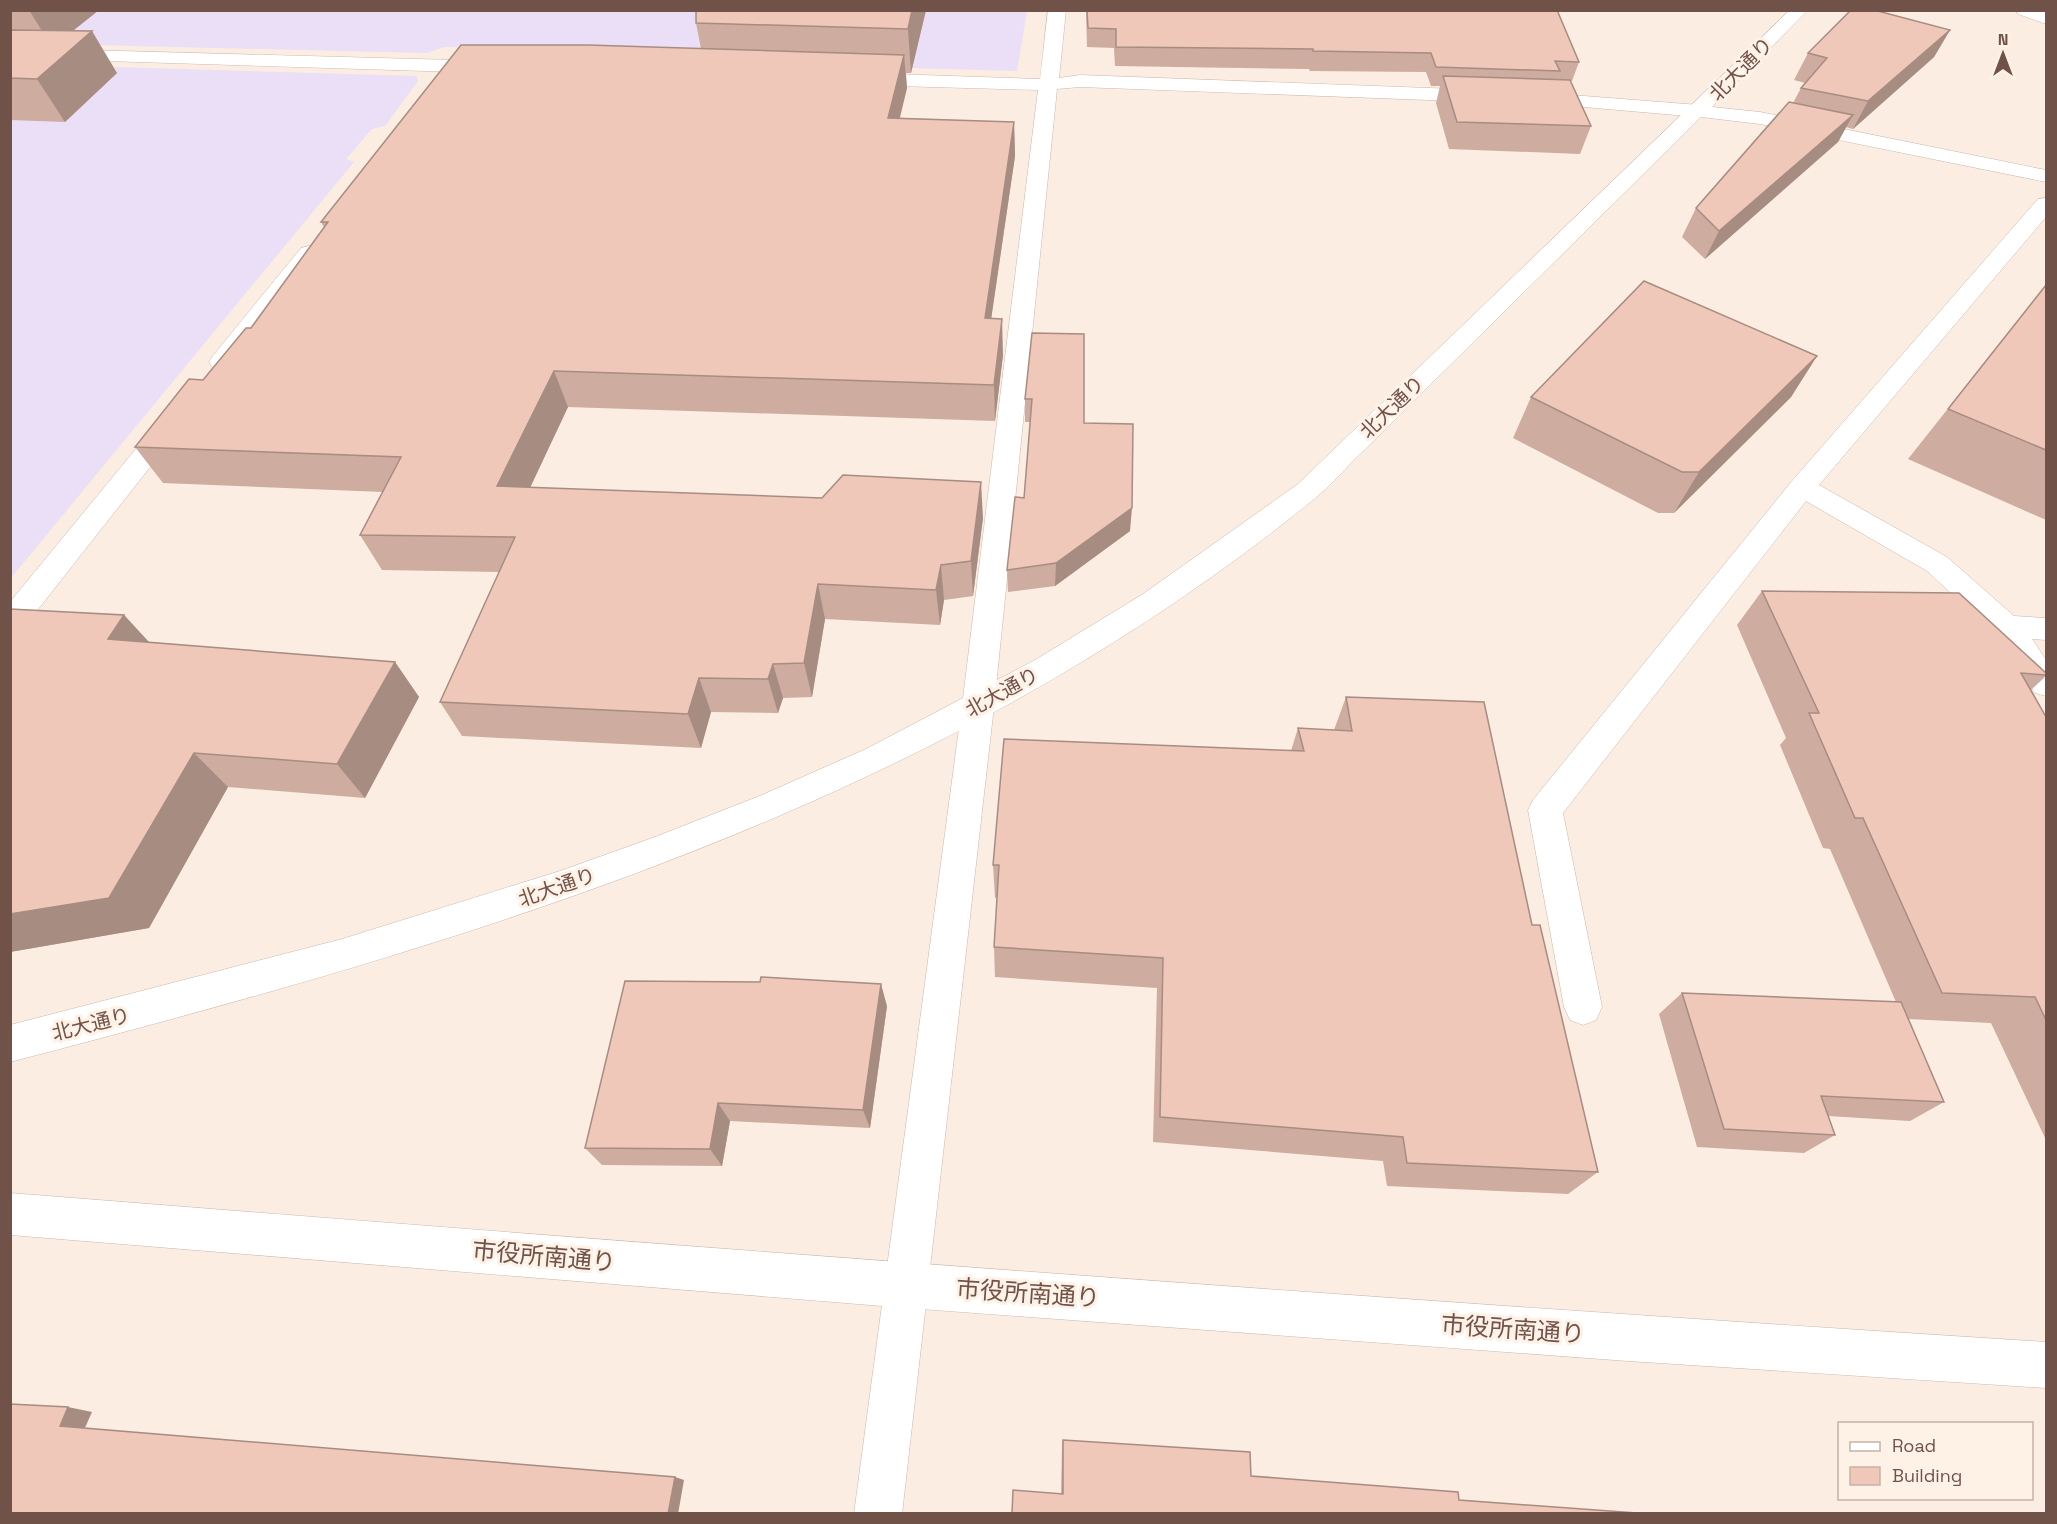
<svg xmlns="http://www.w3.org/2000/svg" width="2057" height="1524" viewBox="0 0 2057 1524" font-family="'Space Grotesk','Noto Sans JP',sans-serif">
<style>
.education{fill:#ebdef7}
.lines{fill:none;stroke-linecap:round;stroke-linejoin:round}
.minor-casing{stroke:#cdb6ab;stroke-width:1}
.tertiary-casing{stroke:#cdb6ab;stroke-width:1}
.minor{fill:#fff;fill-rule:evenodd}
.tertiary{fill:#fff;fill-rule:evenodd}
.wall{fill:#ceaca0}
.shaded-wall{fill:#a78c82}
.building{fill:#efc8ba;stroke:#a78c82;stroke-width:1.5}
.labels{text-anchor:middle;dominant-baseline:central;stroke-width:6;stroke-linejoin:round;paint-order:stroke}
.street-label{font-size:20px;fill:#715249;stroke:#fef2e7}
.near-street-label{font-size:24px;fill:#715249;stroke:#fef2e7}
</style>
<rect width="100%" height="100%" fill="#fbede1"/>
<g class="education">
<polygon points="11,10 1027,11 1017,71 523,57 511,48 444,47 427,53 11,43"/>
<polygon points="11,64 416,76 418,81 385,126 372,129 346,159 354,162 11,578"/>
</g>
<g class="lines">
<g class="minor-casing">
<g id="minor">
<polygon points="1048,10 1066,10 1059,78 1080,75 1482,90 1489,92 1491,96 1489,100 1482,102 1080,87 1057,89 994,706 902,1514 854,1514 962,706 1038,90 862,85 855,83 853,79 855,75 862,73 1040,79"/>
<polygon points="2016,10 2040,10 2046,13 2046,24 2018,14"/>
<polygon points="10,48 490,61 496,63 499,67 496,71 490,73 10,58"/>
<polygon points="1533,92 1699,105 1706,107 1709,111 1706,115 1699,117 1526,102 1523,98 1526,94"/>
<polygon points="2046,198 2046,217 1819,485 1947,557 2014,616 2046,618 2046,640 2032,639 2046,660 2046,696 2035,693 1996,635 1927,571 1806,501 1563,813 1602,1007 1596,1020 1583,1025 1570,1020 1564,1007 1528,810 1533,800 1792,481 2038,199"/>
<polygon points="309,246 317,248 320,253 230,367 221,369 212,367 209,362 212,357 301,248"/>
<polygon points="171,415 180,417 184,423 180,429 21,631 10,634 10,602 162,417"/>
</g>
</g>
<g class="tertiary-casing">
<g id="tertiary">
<path d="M1790,10h18l-96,97 48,5 286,58v12l-286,-58 -59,-7c-87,86 -174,172 -261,258 -28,28 -56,56 -85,84 -14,14 -27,29 -42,41 -379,308 -839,441 -1303,562v-37l332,-86 218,-68 95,-34 107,-42 104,-46 169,-89 108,-66 155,-110z"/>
<path d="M10,1193c679,54 1357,106 2036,149v46l-418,-27 -721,-53 -897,-73z"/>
</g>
</g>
<use href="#minor" class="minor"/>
<use href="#tertiary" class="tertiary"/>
</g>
<g class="wall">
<polygon points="10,10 99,10 73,31 117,73 65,122 10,120"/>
<polygon points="696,10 926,10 911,73 906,73 907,88 900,118 1014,122 1015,156 991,319 1003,355 995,421 568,407 530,487 983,518 973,596 944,600 940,625 825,619 812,697 783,698 778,713 711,712 701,748 462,736 440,702 499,572 382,570 360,535 383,492 163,483 135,447 203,380 251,328 324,227 321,222 701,49 696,23"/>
<polygon points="1086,10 1557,10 1579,62 1572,81 1570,81 1591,126 1580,154 1449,149 1436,103 1440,86 1431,86 1426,72 1310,71 1309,69 1115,66 1114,48 1087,47"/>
<polygon points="1950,30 1934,57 1853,129 1846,127 1838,142 1705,259 1682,237 1696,208 1793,103 1801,88 1805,83 1794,80 1808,53"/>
<polygon points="2046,285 2046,520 1908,459"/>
<polygon points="1032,333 1084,423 1130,531 1055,586 1008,592 1007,570 1024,498 1030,422 1025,422 1025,399"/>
<polygon points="1817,356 1791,397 1674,513 1658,513 1513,438 1531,397"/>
<polygon points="1762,591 2046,673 2046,676 2031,690 2046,717 2046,1140 1991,1023 1908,1019 1944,1102 1910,1121 1828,1116 1835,1135 1804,1153 1697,1147 1659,1014 1682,993 1896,1002 1830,849 1823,848 1780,745 1786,738 1737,625"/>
<polygon points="10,609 124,615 149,642 395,662 419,697 365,798 228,787 149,928 10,952"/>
<polygon points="1346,697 1532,925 1598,1172 1568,1194 1387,1186 1383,1161 1153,1142 1157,988 995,977 994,947 997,898 995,898 993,865 1291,751 1298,728 1334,730"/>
<polygon points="887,1006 870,1128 730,1121 722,1166 602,1165 585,1148"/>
<polygon points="1063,1440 1250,1452 1061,1494 1062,1447"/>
</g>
<g class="shaded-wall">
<polygon points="29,10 99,10 52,47"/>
<polygon points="912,10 926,10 911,73 908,29"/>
<polygon points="1950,30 1934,57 1853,129 1868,101"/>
<polygon points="92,31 117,73 65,122 37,79"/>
<polygon points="904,55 907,88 891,152 888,118"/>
<polygon points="1853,115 1838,142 1705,259 1719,231"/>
<polygon points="1014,122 1015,156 986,354 985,318"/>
<polygon points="1002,319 1003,355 995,421 994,385"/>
<polygon points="1817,356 1791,397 1674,513 1699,472"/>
<polygon points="554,371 568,407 514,522 497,486"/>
<polygon points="981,482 983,518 973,596 971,561"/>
<polygon points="1132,508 1130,531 1055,586 1056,563"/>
<polygon points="941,565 944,600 940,625 936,590"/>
<polygon points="818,584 825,619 812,697 804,663"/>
<polygon points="124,615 157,651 108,639"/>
<polygon points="395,662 419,697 365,798 337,764"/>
<polygon points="773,664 783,698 778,713 768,679"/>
<polygon points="699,678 711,712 701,748 688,714"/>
<polygon points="194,753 228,787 149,928 10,952 10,914"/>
<polygon points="881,984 887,1006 870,1128 863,1110"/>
<polygon points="718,1103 730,1121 722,1166 710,1149"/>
<polygon points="68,1407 92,1412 84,1430 60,1426"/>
<polygon points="675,1477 684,1480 678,1514 668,1514"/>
</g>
<g class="building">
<polygon points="696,10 912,10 908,29 696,23"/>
<polygon points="1087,10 1557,10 1579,62 1555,61 1560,71 1436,67 1431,53 1313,51 1313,49 1116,47 1116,29 1088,28"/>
<polygon points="1851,10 1874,10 1950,30 1868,101 1801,88 1827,58 1808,53"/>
<polygon points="10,30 92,31 37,79 10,78"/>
<polygon points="461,45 588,45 904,55 888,118 1014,122 985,318 1002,319 994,385 554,371 497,486 822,498 843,475 981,482 971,561 941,565 936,590 818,584 804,663 773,664 768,679 699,678 688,714 440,702 515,537 360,535 401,457 135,447 189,379 203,380 246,328 251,328 328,222 321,222"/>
<polygon points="1443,76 1570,80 1591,126 1457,122"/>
<polygon points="1789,102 1853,115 1719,231 1696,208"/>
<polygon points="1644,281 1817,356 1699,472 1682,472 1531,397"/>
<polygon points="2046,285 2046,450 1948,409"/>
<polygon points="1032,333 1084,334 1084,423 1133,424 1132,508 1056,563 1007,570 1015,497 1024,498 1032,399 1025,399"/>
<polygon points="1762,591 1959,593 2046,673 2046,675 2021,673 2046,717 2046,1020 2035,997 1942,993 1863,818 1855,818 1809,713 1819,713"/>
<polygon points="10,609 124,615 108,639 395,662 337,764 194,753 109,898 10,914"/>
<polygon points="1346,697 1484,702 1532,925 1540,925 1598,1172 1407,1163 1403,1137 1160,1117 1163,958 994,947 999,865 993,865 1004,739 1304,751 1298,728 1352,731"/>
<polygon points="761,977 881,984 863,1110 718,1103 710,1149 585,1148 625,981 760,982"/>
<polygon points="1682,993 1901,1002 1944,1102 1821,1096 1835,1135 1724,1129"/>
<polygon points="10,1404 68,1407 60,1426 675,1477 668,1514 10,1514"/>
<polygon points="1063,1440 1250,1452 1251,1476 1458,1492 1459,1500 1651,1514 1012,1514 1013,1490 1063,1494"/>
</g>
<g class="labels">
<g class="street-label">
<text transform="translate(1741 69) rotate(-45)">北大通り</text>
<text transform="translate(1392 407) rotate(-44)">北大通り</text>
<text transform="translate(1002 692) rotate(-29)">北大通り</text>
<text transform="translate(557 887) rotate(-19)">北大通り</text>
<text transform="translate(91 1024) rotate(-14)">北大通り</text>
</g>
<g class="near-street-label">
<text transform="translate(544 1256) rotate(5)">市役所南通り</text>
<text transform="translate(1028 1293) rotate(4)">市役所南通り</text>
<text transform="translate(1513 1329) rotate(4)">市役所南通り</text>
</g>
</g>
<rect width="2057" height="1524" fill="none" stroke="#715249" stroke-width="24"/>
<rect x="1838" y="1422" width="195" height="78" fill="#fef2e7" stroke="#c6b2a8" stroke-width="1.5"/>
<rect x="1850" y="1442" width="30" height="9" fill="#ffffff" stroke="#c6b2a8" stroke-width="1.5"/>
<text x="1892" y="1452" font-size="18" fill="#715249">Road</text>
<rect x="1850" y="1467" width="30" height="18" fill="#efc8ba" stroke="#c6b2a8" stroke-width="1.5"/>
<text x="1892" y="1482" font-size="18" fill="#715249">Building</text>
<g transform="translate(2003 54)" stroke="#fef2e7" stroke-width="4.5" paint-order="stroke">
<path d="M0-4.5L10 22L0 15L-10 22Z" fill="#715249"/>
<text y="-9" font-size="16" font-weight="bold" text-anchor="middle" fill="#715249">N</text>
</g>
</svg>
